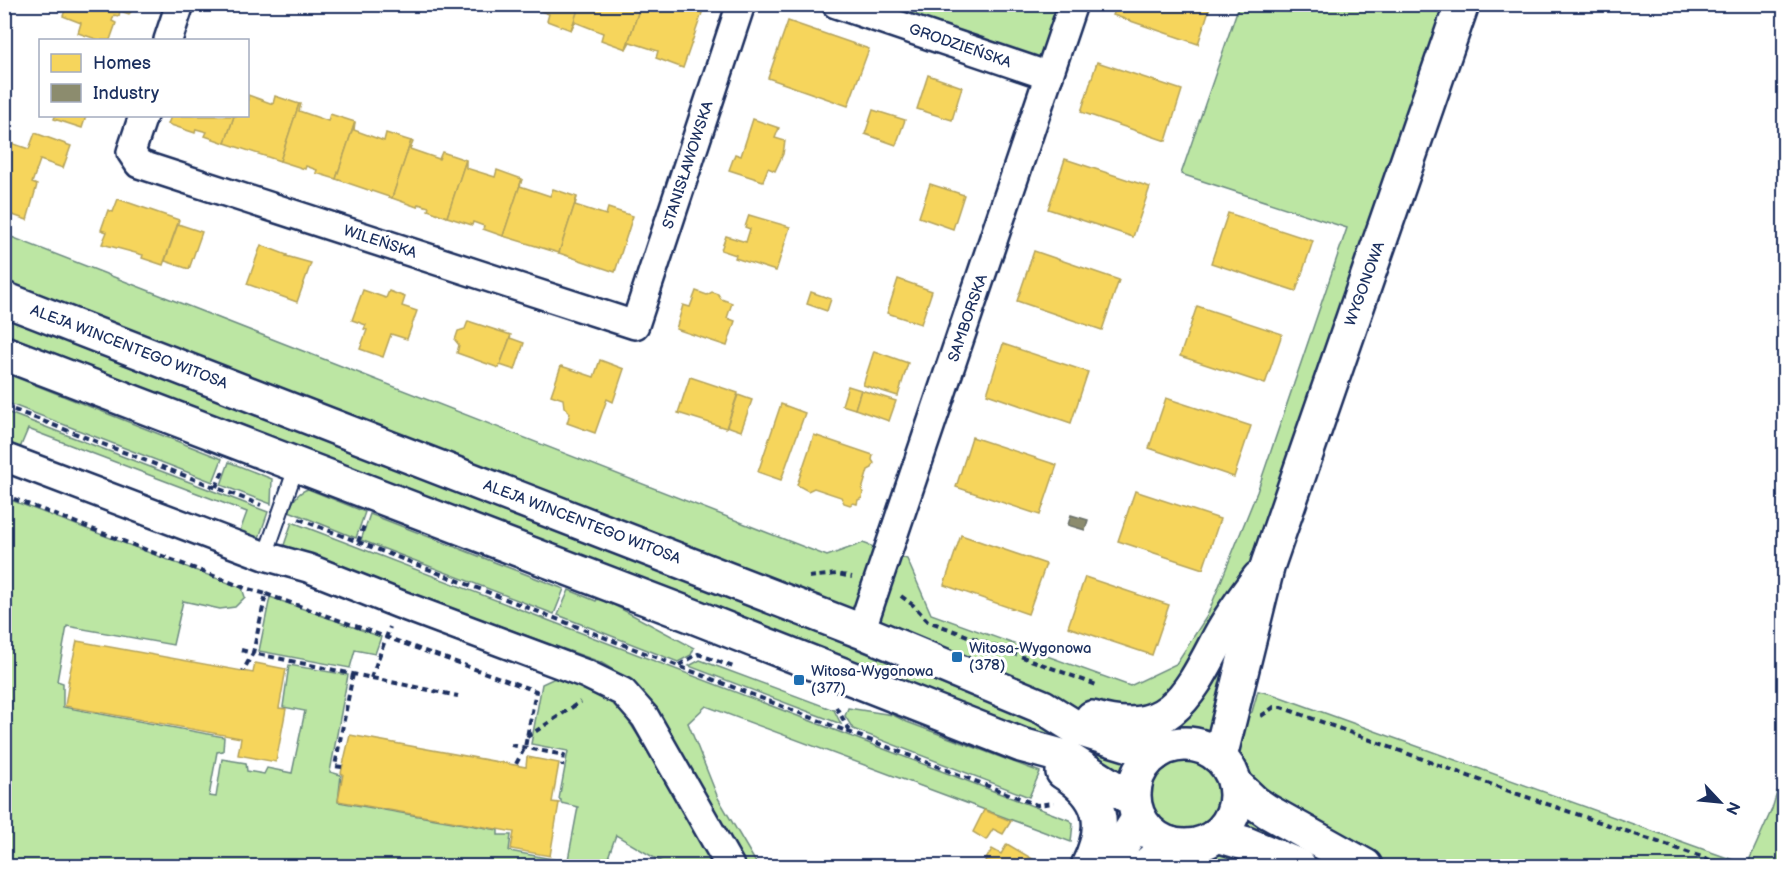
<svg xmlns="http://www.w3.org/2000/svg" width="1789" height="871" viewBox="0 0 1789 871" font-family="'Balsamiq Sans',sans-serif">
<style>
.green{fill:#bce6a3;stroke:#6c8a80;stroke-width:1.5}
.homes{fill:#f6d55c;stroke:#b4a35d;stroke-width:1.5}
.industry{fill:#8c8c6e;stroke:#6a7069;stroke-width:1.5}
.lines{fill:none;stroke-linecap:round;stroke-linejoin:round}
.lane-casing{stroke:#1b2f5e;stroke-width:18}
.street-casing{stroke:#1b2f5e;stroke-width:32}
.secondary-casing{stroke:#1b2f5e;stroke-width:38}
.path{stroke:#1b2f5e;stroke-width:4;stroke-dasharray:6 4.5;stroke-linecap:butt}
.lane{stroke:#fff;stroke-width:14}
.street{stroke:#fff;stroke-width:27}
.secondary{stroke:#fff;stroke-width:33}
.poi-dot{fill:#1f6fb2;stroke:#fff;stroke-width:2}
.labels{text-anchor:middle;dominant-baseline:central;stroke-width:6;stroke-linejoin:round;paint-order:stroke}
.street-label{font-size:15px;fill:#1b2f5e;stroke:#fff}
.poi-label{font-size:15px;fill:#1b2f5e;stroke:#fff;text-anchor:start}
</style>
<rect width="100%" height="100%" fill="#fff"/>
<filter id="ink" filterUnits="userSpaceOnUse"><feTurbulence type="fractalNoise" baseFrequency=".0167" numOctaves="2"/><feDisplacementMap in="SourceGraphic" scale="12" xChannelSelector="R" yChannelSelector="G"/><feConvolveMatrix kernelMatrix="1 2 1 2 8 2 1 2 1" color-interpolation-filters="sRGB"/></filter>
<g filter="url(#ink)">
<g class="green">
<polygon points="904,5 1073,5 1049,76 898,25"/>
<path d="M1239,5h223l-234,721 24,-14 6,-21 14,3 475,171 25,-56 12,-39v96h-638l13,-27c-33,-26 -32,-56 -4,-86l-1150,-454 -1,-65 823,322 36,-13 44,16 24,55 199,72 46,-22 31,-48 50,-124 90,-264 -166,-54z"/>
<polygon points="4,318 761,610 1058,732 1055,739 5,334"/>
<polygon points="5,373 222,459 213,482 5,402"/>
<polygon points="4,411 268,512 259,538 240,531 247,512 28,429 20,448 5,442"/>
<polygon points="229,462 272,479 271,504 221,485"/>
<path d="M308,489l57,23 -9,26 -67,-27c3,-9 9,-19 19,-22z"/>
<polygon points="8,499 242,588 245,597 235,607 220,609 183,601 173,645 67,626 57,681 63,683 63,707 224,737 223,751 217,752 209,796 216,797 222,759 246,763 247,771 264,774 267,768 292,773 305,711 283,707 289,665 348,675 330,772 341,775 338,802 498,830 498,835 511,835 509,851 557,860 568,860 578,807 561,803 561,800 559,799 568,751 531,744 542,684 555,678 565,678 610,700 622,711 652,757 713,866 668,866 616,835 605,866 5,866 4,506 8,507"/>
<polygon points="370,514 564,589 554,614 361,540"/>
<path d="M292,522l777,298 4,3 -2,19 -365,-136 -18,17 30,75 40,68h-15l-93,-161c-14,-19 -29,-31 -50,-43l-317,-114z"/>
<polygon points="569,590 596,601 599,597 694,648 691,655 678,662 558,615"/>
<polygon points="270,597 381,637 375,654 355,650 350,668 259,651"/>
<polygon points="700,660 834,710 841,724 689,666"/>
<polygon points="848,708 893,715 907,722 1040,772 1029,797 853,729 845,716"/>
<polygon points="1085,741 1134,759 1123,781 1079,755"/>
</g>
<g class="homes">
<polygon points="67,4 117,4 121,6 119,16 114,15 112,21 116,23 110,40 99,40 78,33 81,23 63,16"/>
<polygon points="117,4 138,4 129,14 120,11 121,6"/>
<polygon points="521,4 580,4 571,30 547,21 549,14"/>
<polygon points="580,4 641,4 626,49 601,40 603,33 575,22 571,30"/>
<polygon points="641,4 673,4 680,7 681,4 686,4 703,10 683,68 656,58 658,51 630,42 626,49"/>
<polygon points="1117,4 1211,4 1198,44 1113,15"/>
<polygon points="788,21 869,49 848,106 768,78"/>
<polygon points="1097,62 1182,90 1166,141 1081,112"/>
<polygon points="928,75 962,87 952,120 917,109"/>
<polygon points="248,95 273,104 275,96 299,104 280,161 225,143 234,116 248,116"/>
<polygon points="299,104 301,104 299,111 328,121 330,114 355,122 336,179 316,173 317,170 306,166 305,169 280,161"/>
<polygon points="873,110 905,120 896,145 865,134"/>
<polygon points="55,116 86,116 82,128 54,119"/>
<polygon points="171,116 234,116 225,143 205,136 207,132 196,129 195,133 168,124"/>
<polygon points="753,119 779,128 775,138 785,141 783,154 775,171 768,168 763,181 729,170 735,154 741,156"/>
<polygon points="355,122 354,130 384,141 386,133 411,141 392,198 336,179"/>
<polygon points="35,133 71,146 63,168 40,160 32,183 37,185 27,220 4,212 4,144 5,141 29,149"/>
<polygon points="411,141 413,142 410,149 439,159 442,152 466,160 447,217 428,210 429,207 418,204 417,207 392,198"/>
<polygon points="1065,159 1150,187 1133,237 1048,209"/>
<polygon points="466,160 466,168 495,177 497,170 522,179 503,236 483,229 484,226 473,222 472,225 447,217"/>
<polygon points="522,179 520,186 550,196 553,189 577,197 559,253 503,236"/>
<polygon points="930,184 964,195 953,229 919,217"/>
<polygon points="577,197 575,205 606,215 608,208 633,216 615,272 559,253"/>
<polygon points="118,199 179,220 163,265 142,258 143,255 102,244 107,232 101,230 108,210 113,212"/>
<polygon points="1228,213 1313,241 1296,291 1211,263"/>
<polygon points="749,215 790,227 776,271 735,258 736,255 721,250 726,236 746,242 750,229 745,227"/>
<polygon points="178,224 202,232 189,269 165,261"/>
<polygon points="261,245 287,255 286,256 311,263 297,302 247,284"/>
<polygon points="1034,251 1119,280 1102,330 1017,301"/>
<polygon points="898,279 932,291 921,324 887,313"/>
<polygon points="363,290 386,298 389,291 405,297 402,306 417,311 407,339 391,334 383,357 360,349 367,330 364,329 366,325 352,320"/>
<polygon points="696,291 707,295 712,292 718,294 721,299 732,303 727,318 735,321 727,346 676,329 683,305 690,307"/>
<polygon points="811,292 831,299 827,311 807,304"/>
<polygon points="1197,306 1282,334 1265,384 1180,356"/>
<polygon points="468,321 511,335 499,368 457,353 459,345 455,340 458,331 465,329"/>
<polygon points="510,338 524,343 515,370 500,365"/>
<polygon points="1003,344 1088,372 1071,423 987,394"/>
<polygon points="874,351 908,363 898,396 863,385"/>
<polygon points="600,360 624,369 613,402 607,399 595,433 567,423 570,413 564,407 563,399 551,395 561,366 594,377"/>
<polygon points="690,377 738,393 726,428 678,413"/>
<polygon points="848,386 861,390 855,409 842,405"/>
<polygon points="861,390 896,401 889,421 855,409"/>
<polygon points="738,395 752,400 741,431 727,426"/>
<polygon points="1166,398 1251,426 1234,477 1149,448"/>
<polygon points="781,404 805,413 781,480 758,472"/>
<polygon points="814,435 873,455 872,460 874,463 872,468 868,470 862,490 863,493 862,498 858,500 857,504 853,503 850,505 844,503 841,497 814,488 808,491 797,485"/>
<polygon points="972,437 1057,465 1040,515 956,487"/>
<polygon points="1135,491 1220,519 1203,569 1118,541"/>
<polygon points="961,535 1046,564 1028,614 944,585"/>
<polygon points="1085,577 1169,605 1152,655 1068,627"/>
<polygon points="77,641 253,673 255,663 286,669 279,708 286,709 276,762 238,755 241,738 65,706 69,681 68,681"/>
<polygon points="350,735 526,767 527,757 559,763 552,802 559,803 550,856 511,849 514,832 338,801 343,774 341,773"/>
<polygon points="984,810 1011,821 1003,834 993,829 986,840 973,832"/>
<polygon points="1007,844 1036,861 1033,866 995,866 985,861 992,849 1001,854"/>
</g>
<polygon class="industry" points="1071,515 1088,520 1085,530 1068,525"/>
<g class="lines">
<g class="lane-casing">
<polyline id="lane" points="265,556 297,465"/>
</g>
<g class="street-casing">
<g id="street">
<polyline points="836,4 1049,76"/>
<polyline points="168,40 180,4"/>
<polyline points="143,116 131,152 139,164 635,325 741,4"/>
<polyline points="4,457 265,556 308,568 399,604 586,674 623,692 645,717 730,866"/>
<polyline points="861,631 1073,4"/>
</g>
</g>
<g class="secondary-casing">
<g id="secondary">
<polyline points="4,299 861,631 1043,707 1078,729 1156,753"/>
<polyline points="4,353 693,616 1021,745 1065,757 1132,799"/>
<path d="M1092,718c77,23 97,-23 128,-82 11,-21 25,-39 39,-58"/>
<circle cx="1185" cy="795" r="51"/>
<polyline points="1220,757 1268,564 1462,4"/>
<path d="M1063,772c40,25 45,53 25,94"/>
<polyline points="1235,784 1254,802 1267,811 1365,866"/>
<polyline points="1217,835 1244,843 1299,866"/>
<polyline points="1109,866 1138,819"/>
<polyline points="1146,866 1170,844"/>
</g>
</g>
<g class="path">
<polyline points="4,406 261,505"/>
<polyline points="216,487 224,469"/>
<polyline points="4,495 245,588 266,594 253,653 458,696"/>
<polyline points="299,519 1037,805 1054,803"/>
<polyline points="358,542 365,523"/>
<polyline points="809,577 837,574 852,577"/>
<polyline points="266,594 536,691 525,747 516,764"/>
<polyline points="901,596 913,605 928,621 1099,686"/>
<polyline points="241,650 253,653 243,671"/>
<polyline points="679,665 698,654 736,668"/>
<polyline points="371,678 390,627"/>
<polyline points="836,707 850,731"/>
<polyline points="1261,716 1274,707 1281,707 1512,792 1728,866"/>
<polyline points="527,737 580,702"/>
<polyline points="511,745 564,755 562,766"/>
<polyline points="342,767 335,766 353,674"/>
</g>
<use href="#lane" class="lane"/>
<use href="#street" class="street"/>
<use href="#secondary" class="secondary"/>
</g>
</g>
<g class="poi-dot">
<rect x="951" y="651" width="12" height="12" rx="3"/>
<rect x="793" y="674" width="12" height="12" rx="3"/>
</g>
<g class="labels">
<g class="street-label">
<text transform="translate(960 46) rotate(19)">GRODZIEŃSKA</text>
<text transform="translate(688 165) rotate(-72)">STANISŁAWOWSKA</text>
<text transform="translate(380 242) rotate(18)">WILEŃSKA</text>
<text transform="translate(1365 284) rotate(-70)">WYGONOWA</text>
<text transform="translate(968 318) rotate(-71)">SAMBORSKA</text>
<text transform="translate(129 347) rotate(21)">ALEJA WINCENTEGO WITOSA</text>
<text transform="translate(582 522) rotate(21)">ALEJA WINCENTEGO WITOSA</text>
</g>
<g class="poi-label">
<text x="969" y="648">Witosa-Wygonowa<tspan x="969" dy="17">(378)</tspan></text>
<text x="811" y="671">Witosa-Wygonowa<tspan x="811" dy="17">(377)</tspan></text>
</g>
</g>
<rect width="1789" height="871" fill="none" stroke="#fff" stroke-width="24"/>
<rect x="12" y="12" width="1765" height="847" fill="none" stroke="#1b2f5e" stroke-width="2" filter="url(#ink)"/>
<rect x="39" y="39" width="210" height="78" fill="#ffffff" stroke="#a4acbf" stroke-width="1.5"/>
<rect x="51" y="54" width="30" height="18" fill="#f6d55c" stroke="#a4acbf" stroke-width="1.5"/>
<text x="93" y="69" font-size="18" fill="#1b2f5e">Homes</text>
<rect x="51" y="84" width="30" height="18" fill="#8c8c6e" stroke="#a4acbf" stroke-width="1.5"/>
<text x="93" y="99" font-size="18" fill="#1b2f5e">Industry</text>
<g transform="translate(1720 802) rotate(116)" stroke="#ffffff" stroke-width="4.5" paint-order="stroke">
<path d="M0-4.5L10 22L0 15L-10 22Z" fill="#1b2f5e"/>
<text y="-9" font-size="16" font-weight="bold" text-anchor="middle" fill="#1b2f5e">N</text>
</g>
</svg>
